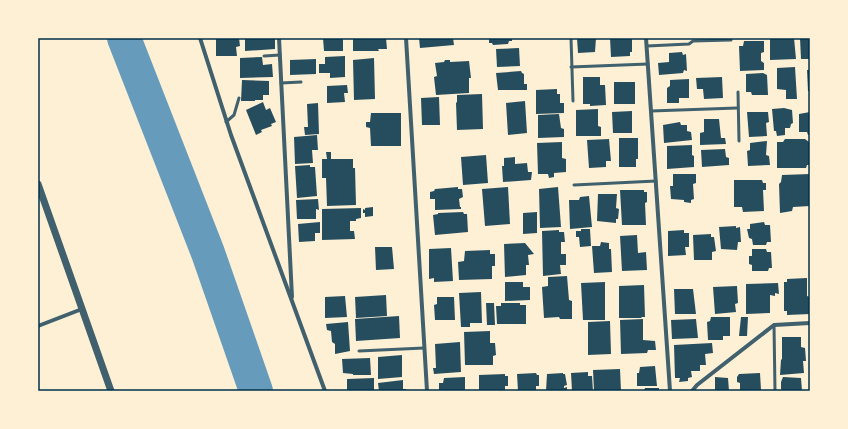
<svg xmlns="http://www.w3.org/2000/svg" width="848" height="429" viewBox="0 0 848 429" font-family="Overpass,sans-serif">
<style>
.lines{fill:none;stroke-linecap:round;stroke-linejoin:round}
.river{stroke:#669bbc;stroke-width:34}
.building{fill:#264d5e}
.service{stroke:#3f606c;stroke-width:3}
.minor{stroke:#3f606c;stroke-width:4}
.tertiary{stroke:#3f606c;stroke-width:7}
.neatline{fill:none;stroke:#003049;stroke-width:1.5}
</style>
<rect width="100%" height="100%" fill="#fdf0d5"/>
<g class="lines">
<polyline class="river" points="124,38 208,253 256,391"/>
</g>
<g class="building">
<polygon points="216,38 239,38 240,46 236,47 237,56 216,56"/>
<polygon points="245,38 275,38 275,49 245,51"/>
<polygon points="323,38 343,38 343,51 324,51"/>
<polygon points="353,38 386,38 387,49 378,49 379,51 353,51"/>
<polygon points="419,38 453,38 454,45 420,48"/>
<polygon points="489,38 512,38 512,41 509,41 508,44 493,45 492,43 489,43"/>
<polygon points="577,38 596,38 595,52 578,53"/>
<polygon points="610,38 632,38 632,52 630,52 630,56 611,57"/>
<polygon points="770,38 794,38 796,59 770,60"/>
<polygon points="800,38 810,38 810,59 801,59"/>
<polygon points="744,41 764,41 764,52 761,53 761,61 764,63 764,70 740,71 739,46 743,46"/>
<polygon points="519,48 520,66 497,67 496,49"/>
<polygon points="682,52 683,55 686,54 687,71 684,70 683,73 659,75 658,63 669,62 669,53"/>
<polygon points="345,56 345,77 330,78 330,73 319,73 319,64 325,64 325,57"/>
<polygon points="262,57 263,65 272,64 273,77 240,78 240,58"/>
<polygon points="374,58 375,99 354,100 353,60"/>
<polygon points="316,59 316,74 290,75 290,60"/>
<polygon points="445,60 450,60 450,62 469,61 471,78 469,78 469,93 436,95 434,77 437,76 435,63 444,62"/>
<polygon points="795,67 797,99 786,99 786,90 777,89 777,68"/>
<polygon points="807,70 810,70 810,91 808,91"/>
<polygon points="521,71 522,73 524,74 524,84 527,84 527,90 498,90 496,73"/>
<polygon points="763,73 767,75 768,95 752,95 751,92 746,92 746,74"/>
<polygon points="583,77 600,77 600,85 605,85 606,105 590,106 590,104 583,104"/>
<polygon points="722,77 723,98 704,99 703,89 697,89 696,78"/>
<polygon points="689,79 689,98 679,98 679,103 667,103 667,88 670,86 670,80"/>
<polygon points="242,80 269,81 269,95 263,95 263,100 255,100 255,101 241,101"/>
<rect x="614" y="82" width="21" height="22"/>
<polygon points="347,85 348,93 344,93 345,102 327,103 327,86"/>
<polygon points="557,89 557,94 560,94 560,103 564,103 564,113 536,114 536,90"/>
<polygon points="482,94 483,129 457,130 456,103 457,102 457,95"/>
<polygon points="439,97 440,125 422,125 421,98"/>
<polygon points="525,101 527,133 508,135 506,103"/>
<polygon points="263,102 266,110 270,108 276,122 271,124 272,126 261,130 262,132 256,135 246,110"/>
<polygon points="318,103 319,134 305,135 304,127 308,127 307,104"/>
<polygon points="784,108 792,110 793,123 791,124 790,128 785,128 785,135 777,136 776,131 774,131 772,109"/>
<polygon points="598,109 598,126 601,127 601,136 576,136 576,110"/>
<polygon points="632,111 632,133 613,133 612,112"/>
<polygon points="747,112 768,112 769,122 766,123 767,136 749,137"/>
<polygon points="810,112 810,135 808,135 807,132 799,132 799,114"/>
<polygon points="371,113 401,113 401,146 371,146 370,128 366,127 366,122 370,122"/>
<polygon points="559,114 561,128 564,129 564,137 538,138 538,115"/>
<polygon points="704,119 719,119 721,138 725,138 726,144 700,145 700,133 704,132"/>
<polygon points="680,122 681,125 687,125 687,131 691,132 692,140 664,143 663,125"/>
<polygon points="317,135 318,150 312,150 313,163 295,164 294,137"/>
<polygon points="619,138 638,138 638,159 636,159 636,167 619,167"/>
<polygon points="609,139 611,161 606,161 606,167 589,168 587,140"/>
<polygon points="785,139 805,139 809,142 810,165 807,165 806,168 777,168 777,142 783,142"/>
<polygon points="767,141 766,155 769,156 770,165 748,166 747,151 750,150 750,143"/>
<polygon points="562,142 562,158 566,159 566,172 554,173 554,177 549,178 548,174 538,174 537,143"/>
<polygon points="692,145 692,155 694,156 694,167 667,169 667,146"/>
<polygon points="725,149 726,157 729,158 729,165 702,167 701,150"/>
<polygon points="326,152 331,152 331,159 353,159 353,168 355,168 356,205 327,206 326,178 322,178 322,159 327,159"/>
<polygon points="486,155 488,183 463,185 461,157"/>
<polygon points="515,157 515,164 527,163 528,172 532,172 531,180 503,182 502,166 504,166 504,158"/>
<polygon points="310,165 310,167 315,167 317,196 297,198 295,166"/>
<polygon points="673,174 696,174 696,183 693,184 694,199 691,200 691,203 684,202 684,200 671,199 670,186 673,186"/>
<polygon points="810,174 810,206 793,207 792,211 780,213 779,184 781,182 782,175"/>
<polygon points="734,180 762,180 763,183 766,183 766,190 763,190 764,211 743,212 742,207 734,207"/>
<polygon points="458,187 458,189 462,189 463,197 459,199 460,207 461,207 461,209 435,210 435,199 430,199 430,192 434,191 435,189"/>
<polygon points="508,187 510,224 485,226 482,189"/>
<polygon points="558,187 561,227 540,228 539,189"/>
<polygon points="620,190 644,190 644,192 647,192 647,202 645,203 646,225 622,225"/>
<polygon points="598,194 617,194 616,208 619,209 618,219 616,219 616,223 597,221"/>
<polygon points="589,196 592,227 570,229 569,200 579,200 580,197"/>
<polygon points="318,199 319,210 316,209 316,219 297,219 296,200"/>
<polygon points="373,207 373,216 365,217 365,213 363,213 363,209 365,210 365,208"/>
<polygon points="361,208 361,218 356,219 356,221 350,221 350,231 354,231 355,239 322,240 322,209"/>
<polygon points="463,212 464,214 467,214 468,232 435,235 433,215 438,214 438,213"/>
<polygon points="537,212 537,233 523,234 523,213"/>
<polygon points="320,222 320,233 315,233 315,241 299,242 298,224"/>
<polygon points="764,222 765,225 770,225 771,242 767,242 766,245 753,245 752,239 749,238 747,229 750,229 750,224"/>
<polygon points="736,226 736,228 740,227 741,242 738,242 737,250 721,249 719,227"/>
<polygon points="581,229 590,229 591,246 580,247 579,237 576,237 576,231 581,231"/>
<polygon points="559,230 559,232 564,232 565,242 561,242 561,254 566,254 566,265 560,265 561,274 543,276 542,231"/>
<polygon points="684,230 684,233 689,233 689,247 685,247 686,255 668,256 668,231"/>
<polygon points="711,234 711,237 714,237 716,251 712,252 712,260 694,260 693,235"/>
<polygon points="637,235 638,253 646,252 647,270 622,271 620,236"/>
<polygon points="601,242 609,243 609,249 611,249 612,272 594,273 592,246 600,246"/>
<polygon points="525,243 534,254 528,255 529,265 526,265 526,275 505,277 504,244"/>
<polygon points="375,247 392,247 394,269 376,270"/>
<polygon points="451,248 453,281 434,282 434,278 429,279 429,249"/>
<polygon points="752,249 766,249 767,252 771,252 772,268 769,268 768,271 752,271 752,265 749,264 749,256 752,256"/>
<polygon points="490,250 490,254 495,254 495,266 492,266 492,279 459,280 458,262 464,261 465,251"/>
<polygon points="567,276 569,300 572,301 572,319 560,319 559,317 544,318 542,287 548,286 548,277"/>
<polygon points="807,278 807,296 810,297 810,314 787,315 787,311 784,311 784,282 787,282 787,279"/>
<polygon points="505,282 523,282 523,287 530,287 530,300 505,301"/>
<polygon points="605,282 605,320 583,320 581,283"/>
<polygon points="778,283 779,294 775,293 775,296 770,295 770,313 746,314 746,284"/>
<polygon points="644,285 645,317 642,317 641,318 619,318 619,286"/>
<polygon points="737,286 738,303 735,304 736,312 715,314 713,287"/>
<polygon points="674,289 693,289 696,314 675,314"/>
<polygon points="481,292 482,323 470,323 470,327 461,327 459,293"/>
<polygon points="386,295 387,316 356,318 355,297"/>
<polygon points="345,296 347,317 325,318 325,297"/>
<polygon points="437,297 454,297 455,320 435,320 434,305 437,304"/>
<polygon points="486,303 494,303 495,325 487,325"/>
<polygon points="501,303 520,303 520,305 526,305 526,324 497,324 496,306 501,306"/>
<polygon points="399,316 400,338 356,341 355,319"/>
<polygon points="711,317 730,317 730,336 723,336 723,340 708,340 707,322 710,321"/>
<polygon points="741,317 748,317 747,336 739,336"/>
<polygon points="643,319 643,340 655,341 656,350 648,350 647,353 621,354 620,320"/>
<polygon points="696,319 698,338 672,339 671,320"/>
<polygon points="610,321 611,354 588,355 588,322"/>
<polygon points="348,322 350,351 335,354 335,344 332,342 331,331 327,330 326,324"/>
<polygon points="490,331 490,343 495,343 496,355 493,356 493,365 465,365 464,332"/>
<polygon points="782,337 801,337 801,347 805,348 806,361 803,361 804,373 780,375 781,360 782,359"/>
<polygon points="460,342 461,372 434,374 433,368 436,368 435,344"/>
<polygon points="712,343 713,353 705,354 706,365 700,365 700,371 691,371 692,377 688,378 688,381 679,382 680,378 675,378 674,345"/>
<polygon points="402,355 402,377 378,379 378,357"/>
<polygon points="370,358 371,375 353,375 353,374 343,373 342,359"/>
<polygon points="655,366 657,386 637,386 637,373 639,373 640,367"/>
<polygon points="620,369 621,391 594,391 593,370"/>
<polygon points="588,372 588,376 592,376 593,391 572,391 571,373"/>
<polygon points="536,373 537,375 539,375 539,386 536,386 536,391 518,391 517,374"/>
<polygon points="563,373 563,374 565,374 567,385 564,386 564,388 567,387 567,391 546,391 547,374"/>
<polygon points="760,373 761,390 740,391 740,383 737,382 737,377 739,374"/>
<polygon points="505,374 505,376 508,376 508,386 505,386 505,391 479,391 479,375"/>
<polygon points="465,377 465,391 439,391 439,383 443,383 444,378"/>
<polygon points="715,377 728,378 729,391 715,391"/>
<polygon points="783,377 801,378 802,391 784,391 781,389 781,382"/>
<polygon points="374,378 374,391 347,391 347,379"/>
<polygon points="403,380 403,389 406,389 407,391 379,391 378,383"/>
<polygon points="645,388 659,388 659,391 644,391"/>
</g>
<g class="lines">
<g class="service">
<polyline points="571,38 573,101"/>
<polyline points="647,46 689,44 693,41 731,40"/>
<polyline points="264,56 280,55"/>
<polyline points="571,67 648,64"/>
<polyline points="281,83 301,82"/>
<polyline points="738,92 739,141"/>
<polyline points="651,111 737,108"/>
<polyline points="226,122 234,115 239,98"/>
<polyline points="574,185 656,181"/>
<polyline points="774,325 775,391"/>
<polyline points="359,351 424,348"/>
</g>
<g class="minor">
<polyline points="200,38 231,135 325,391"/>
<polyline points="279,38 292,297"/>
<polyline points="406,38 427,391"/>
<polyline points="646,38 670,391"/>
<polyline points="38,326 82,309"/>
<polyline points="692,391 697,385 774,325 810,323"/>
</g>
<polyline class="tertiary" points="38,184 111,391"/>
</g>
<rect width="848" height="429" fill="none" stroke="#fdf0d5" stroke-width="78"/>
<rect x="39" y="39" width="770" height="351" class="neatline"/>
</svg>
